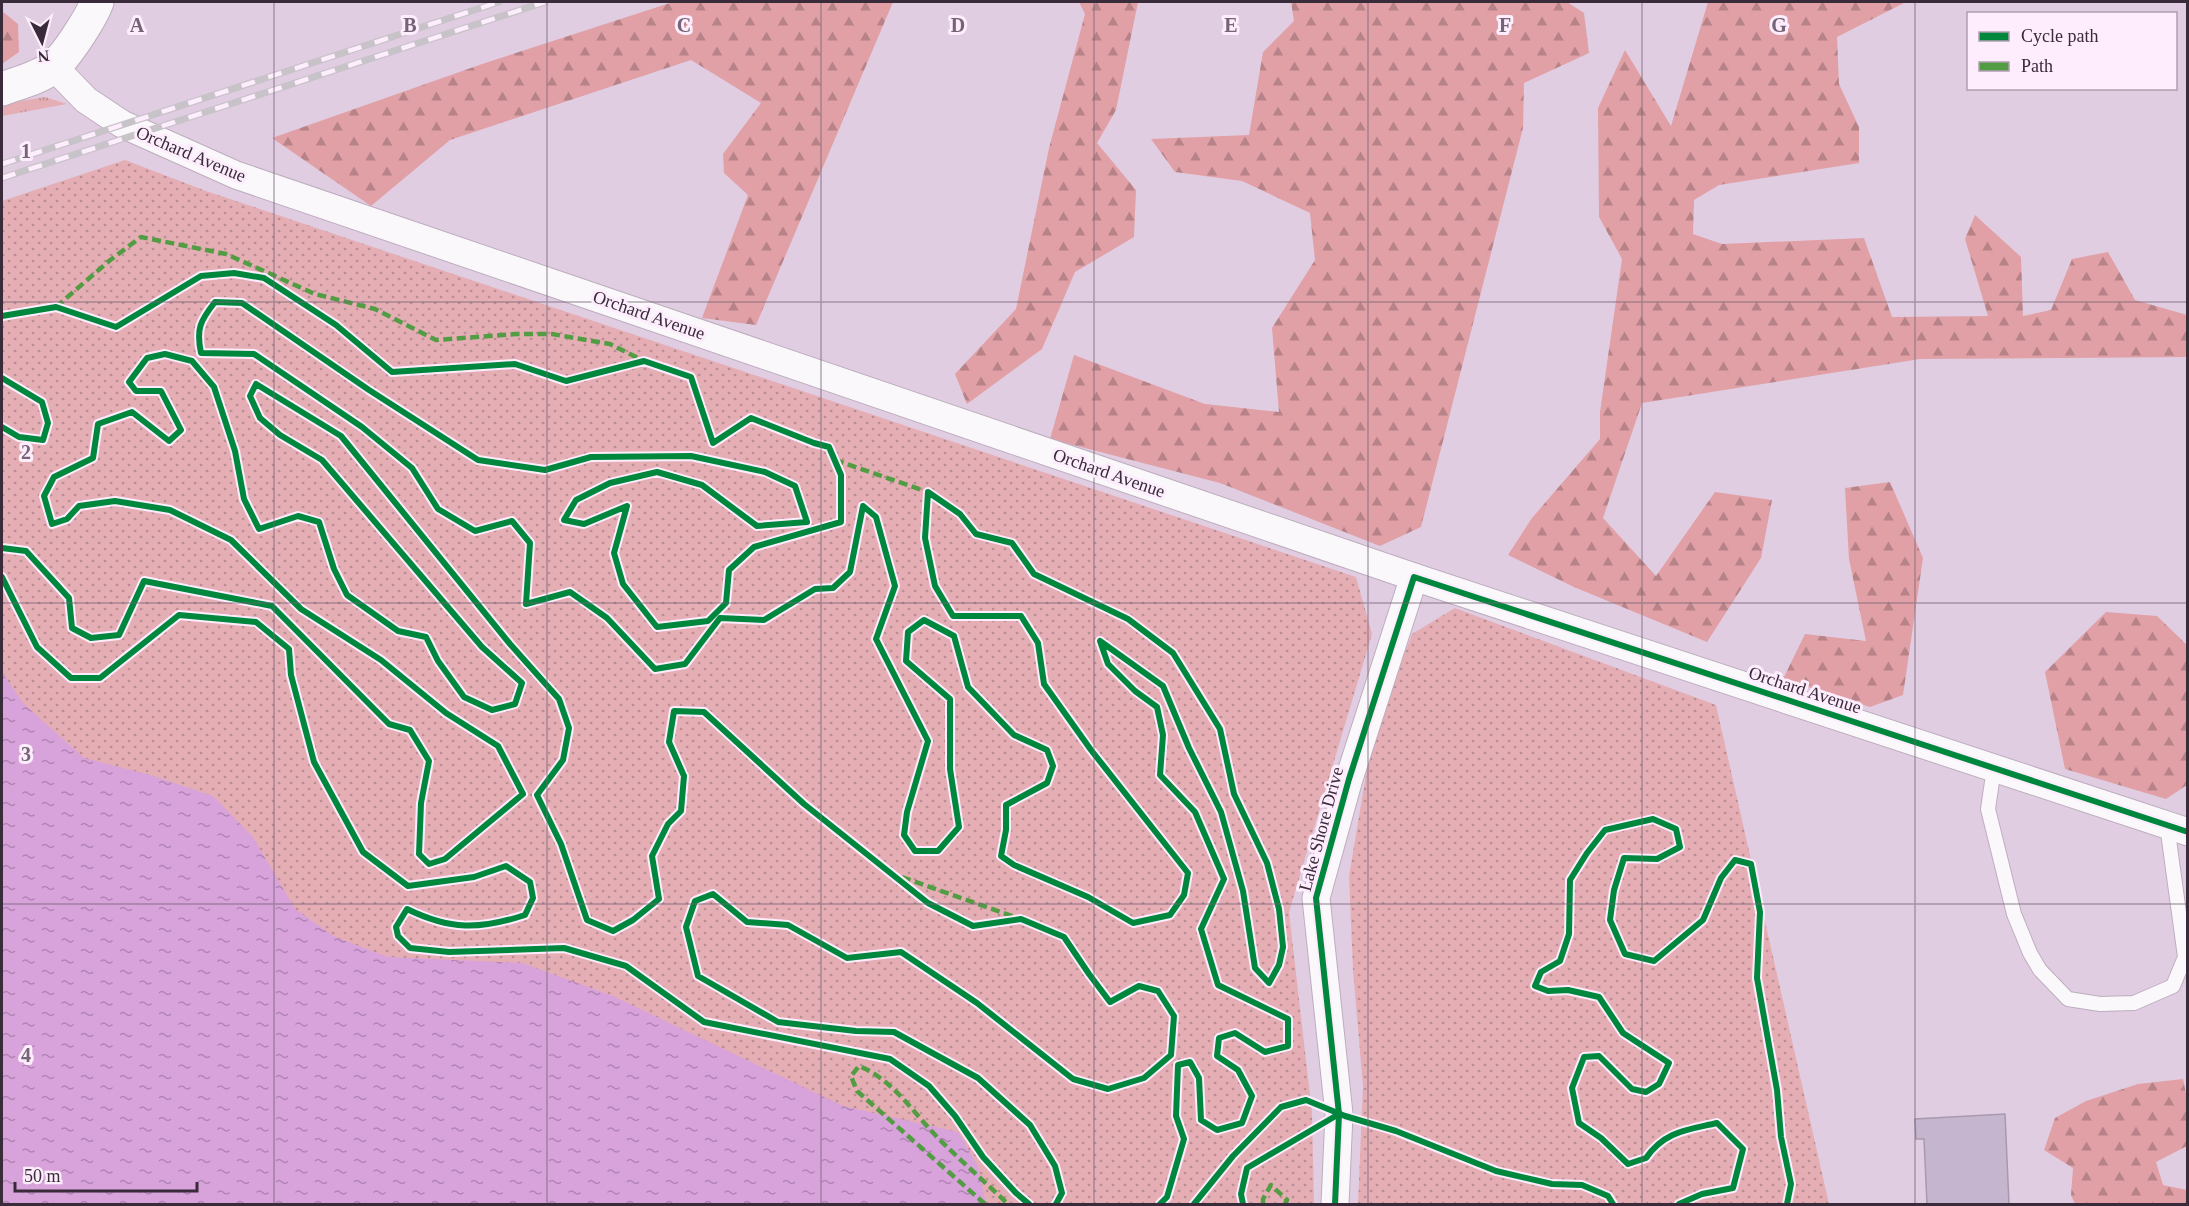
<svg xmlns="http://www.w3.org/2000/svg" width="2189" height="1206" viewBox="0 0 2189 1206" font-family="Georgia,serif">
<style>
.grass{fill:url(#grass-tufts)}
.forest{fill:url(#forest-firs)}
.park{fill:url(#park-dots)}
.water{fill:url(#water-ripples)}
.building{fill:#c6b5cf;stroke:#a79aac;stroke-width:1.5}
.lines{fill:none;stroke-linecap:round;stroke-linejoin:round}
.service-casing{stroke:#bdadbe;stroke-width:16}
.minor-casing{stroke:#bdadbe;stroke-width:29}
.tertiary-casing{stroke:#bdadbe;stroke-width:35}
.service{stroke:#faf8fb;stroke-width:14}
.minor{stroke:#faf8fb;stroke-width:27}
.tertiary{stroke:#faf8fb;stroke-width:33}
.rail-casing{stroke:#c8c3c8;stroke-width:7}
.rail{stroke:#fdedfd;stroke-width:4.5;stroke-dasharray:14;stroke-linecap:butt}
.quiet{stroke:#529d44;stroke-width:4.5;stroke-dasharray:9 4.5;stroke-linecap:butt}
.cycleway-casing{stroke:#fdedfd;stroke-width:10}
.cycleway{stroke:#00873e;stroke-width:6}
.grid{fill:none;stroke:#746475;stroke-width:1.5;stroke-opacity:0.55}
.labels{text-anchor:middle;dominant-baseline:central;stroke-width:6;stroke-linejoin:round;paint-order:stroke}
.street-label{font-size:18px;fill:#392b3a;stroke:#fdedfd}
.grid-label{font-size:20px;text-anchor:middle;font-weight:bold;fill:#746475;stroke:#fdedfd;stroke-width:6;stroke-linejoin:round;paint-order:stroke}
</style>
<defs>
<pattern id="grass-tufts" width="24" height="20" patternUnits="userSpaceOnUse" patternTransform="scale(1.5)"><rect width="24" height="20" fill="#e5aeb4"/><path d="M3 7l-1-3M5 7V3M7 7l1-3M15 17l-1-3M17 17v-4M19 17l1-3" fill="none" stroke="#bb8e93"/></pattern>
<pattern id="forest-firs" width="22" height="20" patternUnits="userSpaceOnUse" patternTransform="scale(1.5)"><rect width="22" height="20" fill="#e0a0a6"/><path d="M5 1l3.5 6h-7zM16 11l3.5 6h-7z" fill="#b78388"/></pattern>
<pattern id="park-dots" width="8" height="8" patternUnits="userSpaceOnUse" patternTransform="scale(1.5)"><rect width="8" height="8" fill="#e5aeb4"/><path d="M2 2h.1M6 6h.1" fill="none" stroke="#bb8e93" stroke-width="1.8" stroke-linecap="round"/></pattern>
<pattern id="water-ripples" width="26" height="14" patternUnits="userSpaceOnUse" patternTransform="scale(1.5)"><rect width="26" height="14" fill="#d8a2db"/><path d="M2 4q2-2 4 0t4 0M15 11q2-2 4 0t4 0" fill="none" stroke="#b084b3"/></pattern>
</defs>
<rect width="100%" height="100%" fill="#e1cde2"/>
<polygon class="grass" points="45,97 67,104 2,116 2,104"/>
<g class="forest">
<polygon points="673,2 893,2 756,325 702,318 748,195 724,173 723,154 761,103 691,60 450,140 371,206 272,138 485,63"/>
<polygon points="1079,2 1138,2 1116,110 1097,143 1136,190 1134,237 1075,272 1042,349 967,404 955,374 1016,309 1049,148 1085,14"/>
<polygon points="1291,2 1567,2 1584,13 1589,53 1524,83 1523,128 1421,527 1380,546 1220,483 1050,439 1074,355 1205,404 1279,412 1272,328 1315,260 1310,213 1242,181 1175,172 1151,139 1249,135 1263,52 1294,21"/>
<polygon points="1708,2 1906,2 1837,37 1839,84 1859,127 1859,163 1719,185 1694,200 1693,234 1722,244 1864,238 1892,317 1988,316 1965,239 1975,215 2021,257 2023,316 2051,310 2072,259 2108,252 2135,300 2187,315 2188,357 1920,359 1642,403 1603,518 1656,576 1715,492 1772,500 1761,558 1707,642 1574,587 1508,555 1532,518 1600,439 1600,412 1622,259 1599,217 1598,108 1625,50 1671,126"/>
<polygon points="2,11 18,24 19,52 2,64"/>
<polygon points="1890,482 1923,558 1903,695 1870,707 1783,679 1805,634 1866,641 1849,559 1845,488"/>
<polygon points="2106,612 2157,616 2187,645 2187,785 2166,799 2065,769 2045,672"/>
<polygon points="2183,1079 2187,1098 2187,1146 2156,1162 2163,1185 2187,1190 2187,1204 2075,1204 2071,1195 2073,1168 2044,1150 2055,1118 2086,1101 2138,1084"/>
</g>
<g class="park">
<polygon points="125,160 206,191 1356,577 1372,634 1289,912 1312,1113 1314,1204 2,1204 2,201"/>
<polygon points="1455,608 1716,705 1829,1204 1358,1204 1363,1086 1353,970 1349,876 1372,739 1412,634"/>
</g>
<polygon class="water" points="2,672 23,703 84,758 150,775 213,796 253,837 295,909 335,937 388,957 522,963 613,996 843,1106 958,1132 978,1166 986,1204 2,1204"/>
<polygon class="building" points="2005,1114 2009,1204 1927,1204 1924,1139 1916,1139 1915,1119"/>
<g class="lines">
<g class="service-casing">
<polyline id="service" points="1994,768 1988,809 2014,914 2030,953 2040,970 2068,999 2100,1004 2134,1003 2173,986 2185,957 2167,825"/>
</g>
<g class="minor-casing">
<g id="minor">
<polyline points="54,67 86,100 122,124 236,175 1414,577 2188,832"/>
<polyline points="1335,1204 1339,1114 1316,898 1349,779 1414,577"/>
</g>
</g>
<g class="tertiary-casing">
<path id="tertiary" d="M2,89c16,-6 37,-11 51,-22 13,-10 38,-49 44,-65"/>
</g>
<use href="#service" class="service"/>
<use href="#minor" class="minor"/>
<use href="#tertiary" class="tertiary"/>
<g class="rail-casing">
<g id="rail">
<polyline points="2,164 499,2"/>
<polyline points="2,178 545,2"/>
</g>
</g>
<use href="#rail" class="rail"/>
<g class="quiet">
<polyline points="56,307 109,261 141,237 226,254 315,294 375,309 436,340 516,334 552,334 610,344 644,361"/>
<polyline points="835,460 928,492"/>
<polyline points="902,877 1015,917"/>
<path d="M985,1204l-128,-113 -6,-15 8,-10c33,13 54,46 78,71 23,23 48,45 71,67"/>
<polyline points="1263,1204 1263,1199 1271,1185 1287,1200 1285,1204"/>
</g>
<g class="cycleway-casing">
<g id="cycleway">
<path d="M2,316l54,-9 60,20 85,-51 33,-3 30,5 72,47 56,47 123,-8 51,17 78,-20 47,16 22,66 38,-25 63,25 15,4 12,28v47l-87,25 -25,23 -3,33 -18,18 -51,6 -34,-43 -9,-31 13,-47 -43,18 -20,-4 12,-20 34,-17 47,-11 45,13 55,41 50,-4 -12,-36 -30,-14 -74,-16 -100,1 -46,13 -67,-10 -109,-70 -127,-87 -27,-1c-15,19 -19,27 -14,51l53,1 108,73 50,41 26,41 37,22 37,-10 18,22 -4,61 44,-12 37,26 48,51 30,-5 35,-46 44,2 51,-31 18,-1 17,-16 13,-66 13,11 19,69 -19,53 52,102 -21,71 -3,23 11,16h23l21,-24 -9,-58v-70l-44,-38 2,-29 16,-12 30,16 14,51 46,48 33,15 6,16 -6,17 -41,22v25l-5,26 13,9 74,32 45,26 37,-8 14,-20 4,-22 -97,-123 -47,-66 -6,-41 -17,-27h-68l-18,-30 -10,-48 3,-46 32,22 16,20 36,9 22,31 94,45 45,34 47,76 14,65 33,69 12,46 4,38 -4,18 -10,18 -14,-15 -12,-77 -22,-79 -32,-64 -26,-62 -63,-45 8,23 27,27 22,16 6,28 -3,40 35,37 29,67 -23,50 17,56 70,34v27l-23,6 -30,-19 -16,5 -2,18 21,14 14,26 -10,27 -25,7 -16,-10 -2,-42 -9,-16 -12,3 -2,51 8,23 -17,58 -7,7"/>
<polyline points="2,378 42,402 48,423 43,440 19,437 2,427"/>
<polyline points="2,548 26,551 69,598 72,628 91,638 119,635 144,581 272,606 389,724 410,730 429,761 421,803 419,854 429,864 445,859 523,794 498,746 446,713 381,660 301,609 231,540 170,510 115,501 79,506 67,519 52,524 44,496 54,477 93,458 98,424 132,412 169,441 181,430 161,391 136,391 129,382 147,358 165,354 192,361 214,387 235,451 244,499 259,529 298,516 319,522 334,569 347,595 398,631 426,637 438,661 464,697 492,710 515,704 522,683 482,647 322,460 280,435 260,418 250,396 256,384 341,436 510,644 559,699 569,728 563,760 537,795 561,844 587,920 613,931 633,920 659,899 652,856 668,824 681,811 684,776 669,742 674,711 704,712 804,804 928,903 973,926 1021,919 1064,937 1089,974 1110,1002 1139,986 1158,991 1174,1016 1171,1055 1144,1078 1108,1089 1073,1079 977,1003 901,952 847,958 788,925 747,922 713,894 695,901 686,927 698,976 778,1022 856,1031 894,1032 978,1078 1030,1125 1055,1166 1062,1193 1056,1204"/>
<path d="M2,577l35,70 34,31h29l79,-63 77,7 33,27 2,26 23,87 49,90 45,34 66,-9 32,-11 24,16 3,16 -8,17c-46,15 -75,15 -118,-6l-11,18 2,9 12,12 39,4 115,-4 62,18 78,56 186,37 39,27 26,30 28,41 33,36 13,11"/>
<polyline points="1194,1204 1233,1156 1281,1107 1306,1100 1345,1116 1396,1131 1496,1171 1552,1184 1582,1185 1608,1196 1613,1204"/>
<polyline points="1243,1204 1241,1194 1247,1168 1339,1114"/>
<polyline points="1335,1204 1339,1114 1316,898 1349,779 1414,577 2188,832"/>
<path d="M1679,1204l23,-10 31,-6 10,-39 -26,-26c-30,7 -52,8 -71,35l-18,6 -27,-26 -22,-15 -7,-35 12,-31 15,-1 33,33 14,3 13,-8 10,-21 -46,-30 -24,-36 -31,-7 -20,1 -13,-5 6,-14 19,-11 9,-27 1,-54 17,-27 18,-23 48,-11 23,10 4,18 -23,12 -33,-1 -10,32 -4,30 15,34 29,7 49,-41 18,-42 14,-18 16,4 9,48 -3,66 20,112 4,47 10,47 -4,20"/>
</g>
</g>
<use href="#cycleway" class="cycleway"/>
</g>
<path class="grid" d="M274,2v1202M547,2v1202M821,2v1202M1094,2v1202M1368,2v1202M1642,2v1202M1915,2v1202M2,302h2186M2,603h2186M2,904h2186"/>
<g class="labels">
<g class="street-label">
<text transform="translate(191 154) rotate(23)">Orchard Avenue</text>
<text transform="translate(649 315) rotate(19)">Orchard Avenue</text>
<text transform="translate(1109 473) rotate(19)">Orchard Avenue</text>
<text transform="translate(1805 690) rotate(18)">Orchard Avenue</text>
<text transform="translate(1321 829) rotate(-75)">Lake Shore Drive</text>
</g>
</g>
<g class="grid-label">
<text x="137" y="32">A</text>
<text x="410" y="32">B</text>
<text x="684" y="32">C</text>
<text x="958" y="32">D</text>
<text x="1231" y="32">E</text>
<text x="1505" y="32">F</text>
<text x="1779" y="32">G</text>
<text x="26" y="158">1</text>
<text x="26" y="459">2</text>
<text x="26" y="761">3</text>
<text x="26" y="1062">4</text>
</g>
<rect width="2189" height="1206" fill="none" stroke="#392b3a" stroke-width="6"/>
<rect x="1967" y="12" width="210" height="78" fill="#fdedfd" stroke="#af9faf" stroke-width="1.5"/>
<rect x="1979" y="32" width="30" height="9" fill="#00873e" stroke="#af9faf" stroke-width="1.5"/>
<text x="2021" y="42" font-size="18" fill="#392b3a">Cycle path</text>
<rect x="1979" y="62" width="30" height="9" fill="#529d44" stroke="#af9faf" stroke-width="1.5"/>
<text x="2021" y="72" font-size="18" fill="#392b3a">Path</text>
<g transform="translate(42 42) rotate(174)" stroke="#fdedfd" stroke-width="4.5" paint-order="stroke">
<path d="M0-4.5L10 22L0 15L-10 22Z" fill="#392b3a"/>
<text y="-9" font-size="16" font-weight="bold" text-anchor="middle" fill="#392b3a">N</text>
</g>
<path d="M15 1182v9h182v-9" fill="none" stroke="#392b3a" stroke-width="3"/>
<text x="24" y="1182" font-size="18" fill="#392b3a" stroke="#fdedfd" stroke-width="4.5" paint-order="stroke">50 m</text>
</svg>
